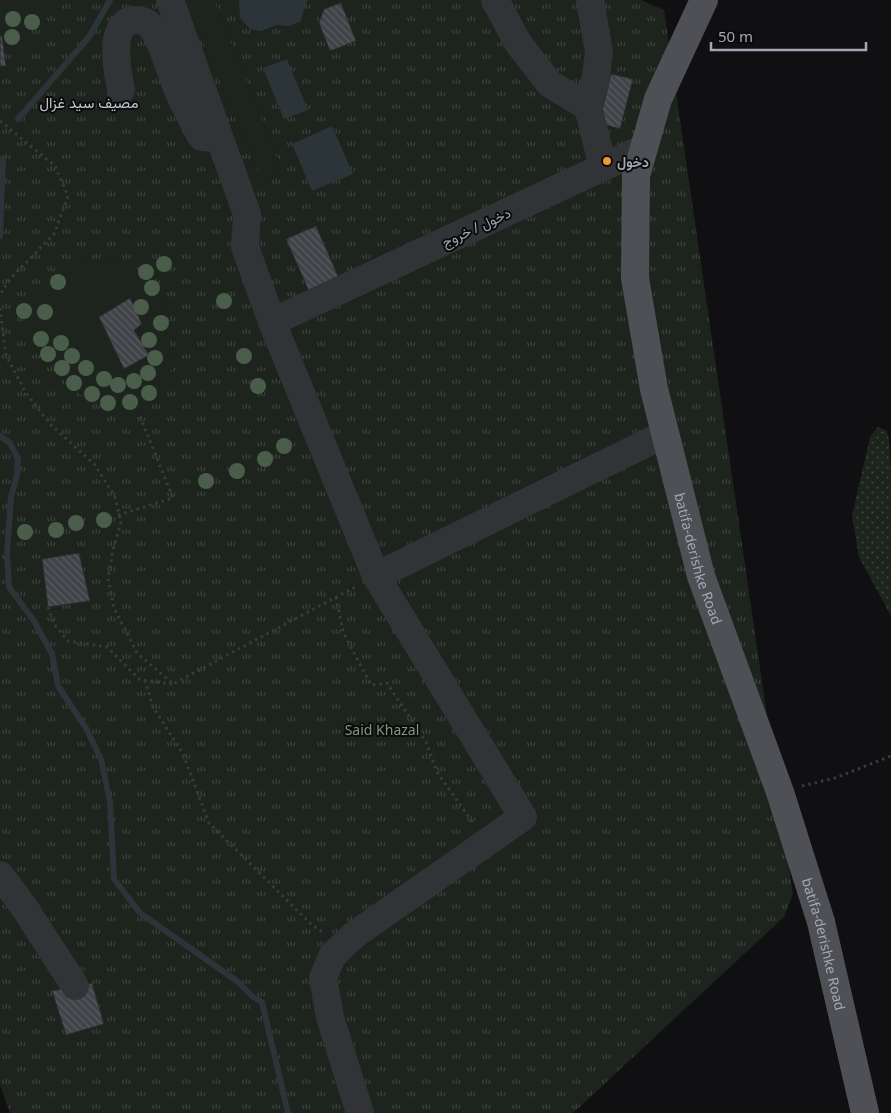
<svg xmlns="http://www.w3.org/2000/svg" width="891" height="1113" viewBox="0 0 891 1113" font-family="'Noto Sans',Vazirmatn,sans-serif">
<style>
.grass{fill:url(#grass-dots)}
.park{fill:url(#park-tufts)}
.garden{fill:#1d241d}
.water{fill:#2b3439}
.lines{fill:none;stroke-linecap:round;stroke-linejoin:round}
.stream{stroke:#2b3439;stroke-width:6}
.building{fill:url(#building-back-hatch);stroke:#2a2b2d}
.path{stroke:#383a3d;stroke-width:3;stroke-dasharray:2.5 4;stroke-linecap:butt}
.minor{stroke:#313336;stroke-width:28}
.major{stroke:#4e5055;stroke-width:28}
.tree{fill:#4a5d4b}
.poi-dot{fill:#e79c33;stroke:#0b0b0c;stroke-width:2}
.labels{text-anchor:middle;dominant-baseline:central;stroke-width:4;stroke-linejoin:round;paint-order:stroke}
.poi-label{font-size:14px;font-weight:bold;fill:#a2a8b2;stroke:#0b0b0c;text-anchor:start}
.street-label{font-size:14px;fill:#a2a8b2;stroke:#0b0b0c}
.park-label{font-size:14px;fill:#7a9c7a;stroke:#0b0b0c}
.neighbourhood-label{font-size:15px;fill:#c3c7ce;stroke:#0b0b0c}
</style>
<defs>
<pattern id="grass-dots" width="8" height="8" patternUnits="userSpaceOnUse" patternTransform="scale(1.25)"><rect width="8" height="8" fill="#1d241d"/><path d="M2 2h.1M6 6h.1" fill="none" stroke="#3b413b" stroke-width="1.8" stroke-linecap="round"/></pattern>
<pattern id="park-tufts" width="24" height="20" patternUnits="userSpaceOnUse" patternTransform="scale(1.25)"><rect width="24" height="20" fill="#1d241d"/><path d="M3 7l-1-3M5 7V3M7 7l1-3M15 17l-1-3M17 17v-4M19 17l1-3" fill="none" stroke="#3b413b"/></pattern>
<pattern id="building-back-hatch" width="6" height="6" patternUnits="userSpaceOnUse" patternTransform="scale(1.25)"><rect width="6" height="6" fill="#414348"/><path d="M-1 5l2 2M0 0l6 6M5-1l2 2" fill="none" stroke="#595b60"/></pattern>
</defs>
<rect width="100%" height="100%" fill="#101012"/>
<path class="grass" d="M878,427l9,4c4,11 2,26 4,38v147l-32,-59 -7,-41 18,-79z"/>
<polygon class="park" points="0,0 641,0 664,10 793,894 784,917 573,1113 10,1113 0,1085"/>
<g class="garden">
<polygon points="0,0 64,0 64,2 25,37 26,46 3,46 2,36 0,36"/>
<polygon points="185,0 214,0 282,170 262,179"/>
<polygon points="78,260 128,263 151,280 162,296 173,368 144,408 109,410 70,389 28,329 19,309"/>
</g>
<g class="water">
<polygon points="239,0 307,0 301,21 289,26 277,25 261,31 250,29 240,18"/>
<polygon points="287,59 308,110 284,119 263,68"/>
<polygon points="332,126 353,174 312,191 292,144"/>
</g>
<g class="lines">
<g class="stream">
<polyline points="18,119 89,37 110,0"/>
<polyline points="0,236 3,158"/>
<polyline points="0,436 10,443 18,459 17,475 11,497 7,554 9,587 34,621 52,654 58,686 86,728 101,759 110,802 114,879 140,913 237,981 253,997 262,1002 288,1113"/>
</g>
</g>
<g class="building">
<polygon points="341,3 356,41 330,51 319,23 324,9"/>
<polygon points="0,36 2,36 6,66 0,66"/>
<polygon points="611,74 633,79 620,129 599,123"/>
<polygon points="316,226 342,285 312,298 286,239"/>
<polygon points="130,298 142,324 134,330 149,355 124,369 99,317"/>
<polygon points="79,553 90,601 48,607 42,559"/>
<polygon points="92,983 104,1024 66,1035 52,991"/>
</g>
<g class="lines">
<g class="path">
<polyline points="0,121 55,166 68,196 54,234 9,280 0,295"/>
<polyline points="0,308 6,355 26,393 51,425 95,465 115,497 121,522 113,550 108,578 114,608 137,653 173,684 355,587"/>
<polyline points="118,515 173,498 139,414"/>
<polyline points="336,597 343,632 371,685 387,683 426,742 437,772 473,823"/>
<polyline points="48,607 54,624 68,641 107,647 140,680 172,684"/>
<polyline points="145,680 153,707 183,754 209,823 312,925 324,933"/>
<polyline points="802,786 835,778 891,756"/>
</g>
<g class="minor">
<polyline points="170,0 247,214 245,247 272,322"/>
<polyline points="495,0 518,43 550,84 588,107"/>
<polyline points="590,0 599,52 596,76 588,107 603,167"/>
<path d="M121,90c-3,-17 -15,-69 15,-70 6,0 13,3 16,8 11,14 18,44 25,60 6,16 15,30 22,45l3,4 11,1"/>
<polyline points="644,148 272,322 376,576 665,434"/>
<polyline points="0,875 24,907 75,986"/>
<polyline points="360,1113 330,1017 323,978 332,956 354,935 523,817 376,576"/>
</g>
<path class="major" id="s1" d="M704,0l-46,99 -22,77 -1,102 19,111 47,187 79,216 41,130 44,191"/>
</g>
<g class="tree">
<circle cx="13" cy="19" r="8"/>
<circle cx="32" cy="22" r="8"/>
<circle cx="12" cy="37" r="8"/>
<circle cx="164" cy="264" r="8"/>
<circle cx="146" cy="272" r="8"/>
<circle cx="58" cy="282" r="8"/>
<circle cx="152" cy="288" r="8"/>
<circle cx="224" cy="301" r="8"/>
<circle cx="141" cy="307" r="8"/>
<circle cx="24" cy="311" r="8"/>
<circle cx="45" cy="312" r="8"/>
<circle cx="161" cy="323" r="8"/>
<circle cx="41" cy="339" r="8"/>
<circle cx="149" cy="340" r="8"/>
<circle cx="61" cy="343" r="8"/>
<circle cx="48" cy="354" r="8"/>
<circle cx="72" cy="356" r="8"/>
<circle cx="244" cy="356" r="8"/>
<circle cx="155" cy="358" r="8"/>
<circle cx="62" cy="368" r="8"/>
<circle cx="86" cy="368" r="8"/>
<circle cx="148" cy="373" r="8"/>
<circle cx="104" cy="379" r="8"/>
<circle cx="134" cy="381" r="8"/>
<circle cx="74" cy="383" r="8"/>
<circle cx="118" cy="385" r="8"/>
<circle cx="258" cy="386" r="8"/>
<circle cx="149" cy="393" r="8"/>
<circle cx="92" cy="394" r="8"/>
<circle cx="130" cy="402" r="8"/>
<circle cx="108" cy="403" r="8"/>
<circle cx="284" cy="446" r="8"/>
<circle cx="265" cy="459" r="8"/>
<circle cx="237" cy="471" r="8"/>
<circle cx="206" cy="481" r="8"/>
<circle cx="104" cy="520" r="8"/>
<circle cx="76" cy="523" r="8"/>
<circle cx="56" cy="530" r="8"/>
<circle cx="25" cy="532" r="8"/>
</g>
<circle class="poi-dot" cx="607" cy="161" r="5"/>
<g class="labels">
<g class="poi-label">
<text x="617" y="161">دخول</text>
</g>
<g class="street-label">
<text transform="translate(476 227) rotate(-25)">دخول / خروج</text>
<text stroke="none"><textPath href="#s1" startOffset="579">batifa-derishke Road</textPath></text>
<text stroke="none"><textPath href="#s1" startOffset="985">batifa-derishke Road</textPath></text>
</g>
<g class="park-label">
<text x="382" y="729">Said Khazal</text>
</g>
<g class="neighbourhood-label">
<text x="89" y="102">مصيف سيد غزال</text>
</g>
</g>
<path d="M711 42v8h155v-8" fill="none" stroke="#a2a8b2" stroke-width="2.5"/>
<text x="718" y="42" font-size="15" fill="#a2a8b2" stroke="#0b0b0c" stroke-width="4" paint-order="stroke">50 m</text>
</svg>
